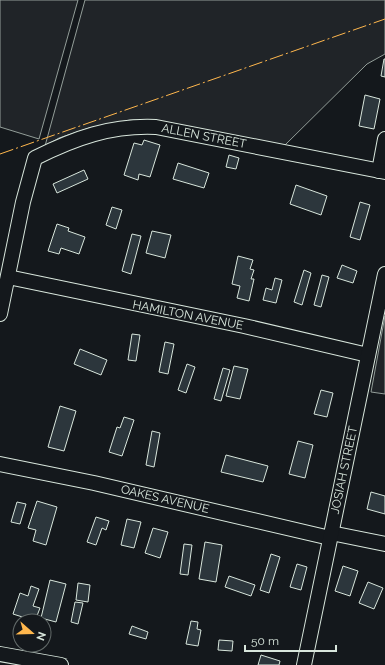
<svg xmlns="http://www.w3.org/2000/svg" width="385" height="665" viewBox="0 0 385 665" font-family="Raleway,sans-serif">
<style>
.green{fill:#202428;stroke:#939e99}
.building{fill:#2c363c;stroke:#d8e6dc}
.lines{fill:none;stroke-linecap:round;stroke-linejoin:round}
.minor-casing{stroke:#d8e6dc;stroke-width:16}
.minor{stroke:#14181c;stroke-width:14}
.power{stroke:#ffb74d;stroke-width:1;stroke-dasharray:14 3 2 3;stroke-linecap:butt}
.labels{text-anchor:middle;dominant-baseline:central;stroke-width:3;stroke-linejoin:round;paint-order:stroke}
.street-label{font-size:12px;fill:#d8e6dc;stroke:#14181c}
</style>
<rect width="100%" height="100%" fill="#14181c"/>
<g class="green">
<polygon points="0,0 78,0 39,139 0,127"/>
<polygon points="85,0 385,0 385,54 367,64 284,146 156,121 130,120 89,128 59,138 45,146"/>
<polygon points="385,316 385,394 371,392"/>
</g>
<g class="building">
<polygon points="384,59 385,59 385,77 381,76"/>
<polygon points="365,95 380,99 374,129 359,126"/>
<polygon points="144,140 160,145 150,177 139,174 138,180 124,175 134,143 142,145"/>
<polygon points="229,155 239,158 236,169 226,167"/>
<polygon points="178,163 209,173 204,188 173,179"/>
<polygon points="84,170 88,179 57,193 53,184"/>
<polygon points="296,185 327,196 321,215 290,204"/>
<polygon points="360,202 370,205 360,240 350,237"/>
<polygon points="112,207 122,210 116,229 106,225"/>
<polygon points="57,224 69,228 68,231 85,237 79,254 61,248 59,254 48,251"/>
<polygon points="152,231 171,235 165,258 146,253"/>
<polygon points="132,234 141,236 131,274 122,271"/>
<polygon points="238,256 253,260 250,269 254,270 251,279 254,279 249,301 237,298 240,286 232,284"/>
<polygon points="342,265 357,271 353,283 337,278"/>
<polygon points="304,270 311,273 302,305 294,302"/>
<polygon points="322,275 329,277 321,307 314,305"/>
<polygon points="275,278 282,280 276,303 263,300 266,288 272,290"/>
<polygon points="132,334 140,335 136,361 128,360"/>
<polygon points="165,342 174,344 168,374 159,372"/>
<polygon points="80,349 107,360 101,375 74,364"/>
<polygon points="187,364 195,367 186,393 178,390"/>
<polygon points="234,366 248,369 240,399 226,396"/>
<polygon points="223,368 230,370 221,401 214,399"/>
<polygon points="321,390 333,393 327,417 314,414"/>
<polygon points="60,406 76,411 64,451 48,447"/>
<polygon points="124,417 134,420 122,456 109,452 117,427 120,428"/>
<polygon points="152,431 160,433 154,467 146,465"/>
<polygon points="298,441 313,445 305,478 289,474"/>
<polygon points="226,455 268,466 263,482 221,472"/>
<polygon points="371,492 385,496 385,514 367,509"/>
<polygon points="37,501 57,507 46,545 33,541 36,530 28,528"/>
<polygon points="17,502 26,504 20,524 11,522"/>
<polygon points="96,517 109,521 106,530 102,528 96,545 87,542"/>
<polygon points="127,519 141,522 134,548 121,545"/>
<polygon points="153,528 168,532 160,558 145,553"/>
<polygon points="205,542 222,545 216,582 199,579"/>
<polygon points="184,544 192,545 188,575 180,574"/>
<polygon points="271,554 280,557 269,593 260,590"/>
<polygon points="297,564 307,567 301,590 290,587"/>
<polygon points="343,566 358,571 350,596 335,591"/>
<polygon points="229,576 255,585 251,596 225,587"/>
<polygon points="50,580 66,584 56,622 41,618"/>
<polygon points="368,582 383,588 374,609 359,603"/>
<polygon points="78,583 90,585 88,602 76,600"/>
<polygon points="31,586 39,589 33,606 40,608 35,621 13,614 20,593 28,596"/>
<polygon points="75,602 83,603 78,624 71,622"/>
<polygon points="191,621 198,622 197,629 201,630 198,646 186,644"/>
<polygon points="132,626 148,632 146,639 129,634"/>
<polygon points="219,640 233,641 232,651 218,650"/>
<polygon points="261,655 280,661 279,665 258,665"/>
</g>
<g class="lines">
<g class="minor-casing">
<g id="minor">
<polyline points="379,171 385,139"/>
<polyline points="8,277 244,326 368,355"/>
<path d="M0,314l23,-112 12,-44c40,-20 76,-33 121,-31l229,45"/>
<polyline points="0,464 94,483 330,538"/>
<polyline points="331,533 385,544"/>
<polyline points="0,654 61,665"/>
<polyline points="304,665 385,274"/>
</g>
</g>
<use href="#minor" class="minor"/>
<polyline class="power" points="0,154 385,19"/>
</g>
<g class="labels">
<g class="street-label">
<text transform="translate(204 136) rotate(11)">ALLEN STREET</text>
<text transform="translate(188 315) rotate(11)">HAMILTON AVENUE</text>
<text transform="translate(344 470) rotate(-78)">JOSIAH STREET</text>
<text transform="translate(165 499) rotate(13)">OAKES AVENUE</text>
</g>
</g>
<g transform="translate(32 633) rotate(110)"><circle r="19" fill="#14181c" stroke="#626a69"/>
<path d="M0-3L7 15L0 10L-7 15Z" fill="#ffb74d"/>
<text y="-6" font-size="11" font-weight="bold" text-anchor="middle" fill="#d8e6dc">N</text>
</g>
<path d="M245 645v6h91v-6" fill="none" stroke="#d8e6dc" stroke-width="2"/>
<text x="251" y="645" font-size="12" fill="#d8e6dc" stroke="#14181c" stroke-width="3" paint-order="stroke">50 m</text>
</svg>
